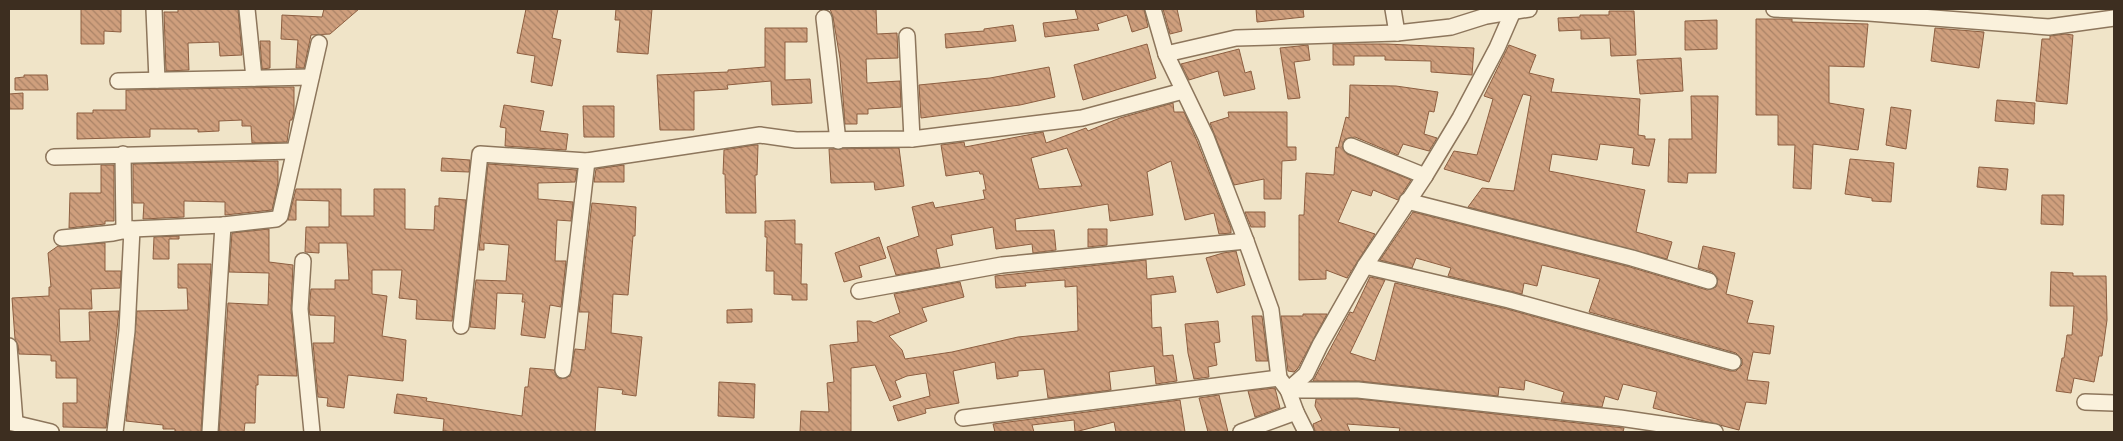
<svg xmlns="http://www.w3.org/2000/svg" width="2123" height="441" viewBox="0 0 2123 441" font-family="'Crimson Pro',serif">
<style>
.building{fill:url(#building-back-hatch);stroke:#8d5f41;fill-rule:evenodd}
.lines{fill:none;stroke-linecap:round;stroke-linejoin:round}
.street-casing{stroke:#8d765c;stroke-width:18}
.street{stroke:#faf1dc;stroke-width:15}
</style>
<defs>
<pattern id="building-back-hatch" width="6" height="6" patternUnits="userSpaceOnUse" patternTransform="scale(1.25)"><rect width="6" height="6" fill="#cf9f7d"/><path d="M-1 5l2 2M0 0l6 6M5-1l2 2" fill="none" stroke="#a98266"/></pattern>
</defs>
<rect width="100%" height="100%" fill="#f0e4c8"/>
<g class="building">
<polygon points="81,9 121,9 121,32 104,31 104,44 81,44"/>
<polygon points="178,9 238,9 242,55 220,56 219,42 188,43 189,70 166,71 164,12 178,12"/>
<polygon points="324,9 359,9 330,34 311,35 304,68 296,68 298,40 281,39 282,15 322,17"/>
<polygon points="526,9 558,9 552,38 561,40 552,86 531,82 535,56 517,53"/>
<polygon points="616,9 652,9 648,54 617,52 620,20 615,20"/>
<polygon points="830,9 876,9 877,34 897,33 898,58 866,59 867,83 900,81 901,107 868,109 868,114 857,114 857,124 845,124 840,59 833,17"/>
<polygon points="1075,9 1144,9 1148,27 1132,32 1127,15 1097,24 1099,30 1045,37 1043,23 1078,19"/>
<polygon points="1163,9 1177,9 1182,31 1170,34"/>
<polygon points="1256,9 1303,9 1304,17 1257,22"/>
<polygon points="1609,11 1634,11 1636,55 1611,56 1610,38 1581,39 1581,30 1559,31 1558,18 1580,17 1580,15 1609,15"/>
<polygon points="1756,19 1792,19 1792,22 1868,24 1864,67 1829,66 1829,103 1864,109 1858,150 1813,144 1811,189 1793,188 1795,145 1778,145 1778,115 1756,115"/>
<polygon points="1717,20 1717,49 1685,50 1685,21"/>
<polygon points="1013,25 1016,41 946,48 945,34 984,31 984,29"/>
<polygon points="765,28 807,28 807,42 785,42 785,80 810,79 812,103 772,105 771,81 727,85 728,89 694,91 694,130 660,130 657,75 728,72 728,70 765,67"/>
<polygon points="1935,28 1984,32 1979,68 1931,61"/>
<polygon points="2065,34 2073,35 2067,104 2036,101 2042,39 2050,39 2050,36"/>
<polygon points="260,41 270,41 270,68 262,69"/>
<polygon points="1147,44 1156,78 1083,100 1074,65"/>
<polygon points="1333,44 1386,44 1474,48 1472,75 1431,72 1431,61 1385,60 1385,56 1354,56 1354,65 1333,65"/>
<polygon points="1308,45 1310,60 1294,62 1300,98 1288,99 1280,48"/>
<polygon points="1509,45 1536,55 1529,73 1554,79 1551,92 1640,99 1638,135 1645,136 1645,139 1655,139 1649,166 1632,164 1634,148 1600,144 1597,160 1552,154 1549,171 1645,190 1636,232 1672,242 1667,259 1468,207 1482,188 1514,191 1531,96 1523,94 1489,182 1444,169 1454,151 1477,155 1493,99 1484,96"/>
<polygon points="1239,49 1245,73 1251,71 1255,89 1224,96 1218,71 1189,80 1181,64"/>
<polygon points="1681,58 1683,91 1640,94 1637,60"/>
<polygon points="1049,67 1055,97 1020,105 921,118 919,85 990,78"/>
<polygon points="24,75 47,75 48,90 15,90 15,78 24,77"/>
<polygon points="1350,85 1396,86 1438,92 1434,112 1429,111 1424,134 1437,138 1429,151 1403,144 1398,155 1355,137 1345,139 1342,147 1347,154 1411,180 1398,200 1373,190 1371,196 1352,190 1338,222 1375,234 1347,278 1326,270 1326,279 1299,280 1299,215 1304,215 1306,173 1334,175 1336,147 1338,148 1346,117 1349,118"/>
<polygon points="294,87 294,112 292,120 290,120 287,142 252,143 251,126 242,126 242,120 219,121 219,131 198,132 198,129 150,129 150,137 77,139 77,113 93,113 93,110 126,110 126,90"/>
<polygon points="23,93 23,109 9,109 9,94"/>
<polygon points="1691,96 1718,96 1716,173 1688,173 1687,183 1668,182 1669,139 1692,139"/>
<polygon points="1997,100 2035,103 2034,124 1995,121"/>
<path d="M1173,103l1,9h10l13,29 34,87v5l-12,1 -5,-21 -29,7 -14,-59 -24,11 6,43 -43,6 -2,-17 -93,15 1,12 38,-1 2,20 -23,3 -1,-9 -36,5 -3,-22 -42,8 2,10 -17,4 4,18 -44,8 -9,-28 32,-11 -7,-29 21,-5 2,6 50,-9 -2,-9h3l-3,-16h-3l-1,-3 -33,5 -5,-31 23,-3 1,5 78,-15 3,11 40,-15 2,3 32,-13zM1067,148l15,38 -43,3 -8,-31z"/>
<polygon points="504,105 544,111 540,131 568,134 566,150 505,146 506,128 500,127"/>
<polygon points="583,106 614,106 614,137 584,137"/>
<polygon points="1891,107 1911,110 1906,149 1886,145"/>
<polygon points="1228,112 1287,112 1287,147 1296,147 1296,160 1282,161 1281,199 1264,199 1264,179 1234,185 1210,123 1229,117"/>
<polygon points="755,145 758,145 757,175 755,175 756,213 726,213 725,174 723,174 724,150"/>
<polygon points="899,148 904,186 875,190 874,182 831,183 829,149"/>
<polygon points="442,158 470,160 469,172 441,171"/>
<polygon points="1850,159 1894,163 1891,202 1872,201 1872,198 1845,194"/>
<polygon points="278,161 278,183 272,210 225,215 225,202 184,201 184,217 143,219 144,203 133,203 133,164"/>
<polygon points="488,164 577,170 575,182 538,183 538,199 573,202 571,221 557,220 555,261 566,261 561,307 550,305 545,338 521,335 525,302 522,302 523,294 497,293 495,329 470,327 476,280 506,281 509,245 484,243 484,250 479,250"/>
<polygon points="101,165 114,165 114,221 105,221 105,224 69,228 70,193 101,193"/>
<polygon points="624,165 624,182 594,182 596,169"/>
<polygon points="1979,167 2008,169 2006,190 1977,187"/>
<polygon points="296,189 341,189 341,216 374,216 374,189 405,189 405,229 434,230 435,206 439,206 439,198 466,200 452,321 416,319 417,300 399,298 402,270 372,270 372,294 387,296 382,336 406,340 403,381 348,375 344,408 327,406 328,398 318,397 313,343 334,343 335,316 310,315 309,309 311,289 335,289 335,280 349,280 347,243 319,243 319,253 305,252 306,227 329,227 329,201 296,200 296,220 288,220"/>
<polygon points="2042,195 2064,195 2063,225 2041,224"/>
<polygon points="592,203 636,207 635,236 633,236 628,295 613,294 611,333 642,337 636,396 622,394 623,390 598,387 595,432 456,432 443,431 444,419 394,413 397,394 427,398 426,401 522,416 525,387 528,387 530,368 554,370 557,377 561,379 570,376 575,349 585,350 589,312 579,312"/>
<polygon points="1245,212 1265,212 1265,227 1251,227"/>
<polygon points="1413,212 1630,267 1707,290 1716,287 1718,279 1712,272 1698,268 1703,246 1735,253 1726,294 1753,301 1747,323 1774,326 1770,354 1753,352 1747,380 1769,382 1766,404 1746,402 1739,430 1653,408 1657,392 1623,384 1618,400 1605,396 1602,407 1561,402 1564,392 1525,380 1524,390 1499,387 1498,396 1359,381 1313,381 1350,312 1353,313 1370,277 1385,280 1350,353 1375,361 1395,283 1507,309 1730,371 1736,371 1742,365 1742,359 1736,353 1589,312 1600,279 1542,265 1537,286 1524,283 1522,294 1448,276 1451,268 1416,258 1412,268 1380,260"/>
<polygon points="795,220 795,244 802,244 801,284 807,284 807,300 792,300 792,295 774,294 774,271 766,271 767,237 765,237 765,221"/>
<polygon points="269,229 269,262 293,265 291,310 297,376 258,375 258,385 256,385 255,423 245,423 244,432 219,432 228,303 268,305 269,273 229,272 232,233"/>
<polygon points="1088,229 1107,229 1107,245 1088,247"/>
<polygon points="179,236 179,239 169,239 169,259 153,259 154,237"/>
<polygon points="879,237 886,258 859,266 862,277 844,282 835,253"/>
<polygon points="105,243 105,271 121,271 120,288 91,289 92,309 59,309 60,342 90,341 89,312 119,311 106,428 63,427 63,403 77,403 77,378 56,378 56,361 51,361 51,355 19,354 18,345 15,339 12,298 49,296 49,287 51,287 48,253 58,246"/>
<polygon points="1236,251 1245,285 1217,293 1206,258 1223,253"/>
<polygon points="1146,260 1147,279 1173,276 1176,292 1151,295 1152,328 1161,327 1163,356 1173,355 1177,381 1156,384 1154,366 1109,372 1111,390 1048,398 1044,369 1018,371 1018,376 997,379 995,362 953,371 959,403 925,409 926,413 898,421 893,406 930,396 926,373 907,376 895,381 901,397 890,401 875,365 851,368 851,432 800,432 801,411 829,412 827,383 834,382 830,345 858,342 857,321 870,321 874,323 900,313 894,294 960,282 964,297 922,308 927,321 889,336 902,350 905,359 952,352 1018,337 1078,331 1077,286 1065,287 1065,280 1025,283 1026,286 996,288 995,276"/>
<polygon points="178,264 211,264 201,432 175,432 175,429 163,429 163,425 126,421 137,311 188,310 187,288 178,288"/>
<polygon points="2051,272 2073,273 2073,276 2106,276 2107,320 2102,356 2099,356 2094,382 2074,378 2071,393 2056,391 2062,358 2064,358 2067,335 2072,335 2074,306 2050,306"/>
<polygon points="752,309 752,322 727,323 727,310"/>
<polygon points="1303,314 1327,314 1298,368 1294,372 1288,371 1281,316 1303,316"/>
<polygon points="1252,316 1262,316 1268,361 1256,361"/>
<polygon points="1218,321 1220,342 1214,343 1217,365 1208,367 1209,377 1194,379 1188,353 1185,324"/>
<polygon points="719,382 755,384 754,418 718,416"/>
<polygon points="1275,388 1280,408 1255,417 1248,391"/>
<polygon points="1219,395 1228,432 1208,432 1199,398"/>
<polygon points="1316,399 1358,399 1624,428 1623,432 1399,432 1400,428 1347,424 1350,432 1315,432 1313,424 1322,420 1315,406"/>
<polygon points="1180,400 1185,432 1116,432 1114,422 1075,432 1074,420 1032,425 1034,432 995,432 993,424"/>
</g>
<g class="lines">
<g class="street-casing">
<g id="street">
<polyline points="154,9 157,80"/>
<polyline points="247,9 254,78"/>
<polyline points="1153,9 1166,54 1206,137 1246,241 1271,310 1279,378 1288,390 1296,412 1306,432"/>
<polyline points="1393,9 1397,33"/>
<polyline points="1774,9 1869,13 2049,27 2114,18"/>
<polyline points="824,18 838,141"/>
<polyline points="907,36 912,139"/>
<polyline points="1166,54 1236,38 1397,33 1451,27 1486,16 1529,9"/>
<polyline points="118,81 311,77"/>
<polyline points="1351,146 1425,176"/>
<polyline points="123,154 124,231"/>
<polyline points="54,157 294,151"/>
<polyline points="1407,201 1632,258 1709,281"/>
<polyline points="62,238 113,233 132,229 223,225 276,219 280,216 319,43"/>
<polyline points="303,261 300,309 312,432"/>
<polyline points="1365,266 1509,300 1733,362"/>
<polyline points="859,291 1002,265 1246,241"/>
<polyline points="461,326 480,154 587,161 760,135 796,140 912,139 1082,118 1183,91"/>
<polyline points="9,346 15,422"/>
<polyline points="563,370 587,161"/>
<polyline points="1288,390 1306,374 1320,345 1365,266 1425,176 1460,118 1497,48 1514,9"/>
<polyline points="1288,390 1358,390 1620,418 1715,432"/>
<polyline points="2085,402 2114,403"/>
<polyline points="963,418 1279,378"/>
<polyline points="9,422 51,432"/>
<polyline points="115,432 127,331 132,229"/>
<polyline points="210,432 223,225"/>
<polyline points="1241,432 1296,412"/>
</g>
</g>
<use href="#street" class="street"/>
</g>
<rect width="2123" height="441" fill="none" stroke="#3d2e20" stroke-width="20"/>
</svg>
